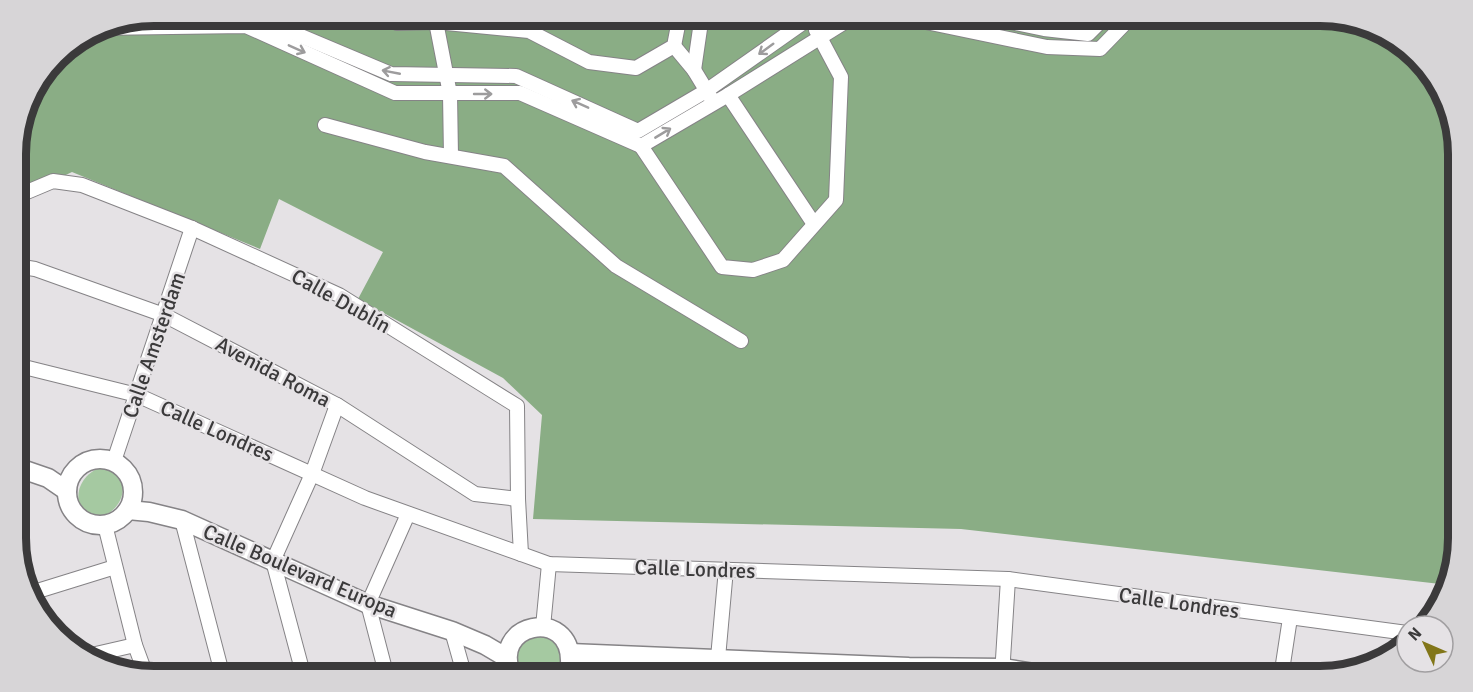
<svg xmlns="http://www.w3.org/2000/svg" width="1473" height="692" viewBox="0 0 1473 692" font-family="Signika,sans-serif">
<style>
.green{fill:#a5c9a1}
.forest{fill:#8aad85}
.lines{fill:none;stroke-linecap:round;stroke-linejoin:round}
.minor-casing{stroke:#858386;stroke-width:16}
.secondary-casing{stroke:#858386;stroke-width:21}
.minor{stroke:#fff;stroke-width:14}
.secondary{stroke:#fff;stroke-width:18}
.oneway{stroke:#9d9c9d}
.labels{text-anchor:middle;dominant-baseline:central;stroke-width:5;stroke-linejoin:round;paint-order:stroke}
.street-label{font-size:21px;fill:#3b3a3b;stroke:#e5e2e5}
.rim{fill:none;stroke:#3b3a3b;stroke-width:8}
</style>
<rect width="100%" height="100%" fill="#e5e2e5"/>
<g class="green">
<path d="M108,466c28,14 13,51 -15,52 -28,-14 -12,-50 15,-52z"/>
<path d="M535,636c24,0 36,23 19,41h-30c-14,-15 -7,-34 11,-41z"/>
</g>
<polygon class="forest" points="154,15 1319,15 1373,26 1429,69 1457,135 1458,539 1449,585 961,529 533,519 542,415 503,378 358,299 383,252 279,199 260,249 72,172 15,199 15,144 29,92 62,50 101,25"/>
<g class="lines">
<g class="minor-casing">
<g id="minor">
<polyline points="251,15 391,74 516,76 638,131 706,91 814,15"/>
<polyline points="384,15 397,23 436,22 529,31 589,62 636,68 674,46 680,15"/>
<polyline points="892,15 1047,47 1100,49 1133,15"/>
<polyline points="978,15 1044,29 1088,34 1107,15"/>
<polyline points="436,22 450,94 451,156"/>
<polyline points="97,28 246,26 395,93 520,93 641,146 728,95 856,15"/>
<polyline points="674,46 694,70 711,98"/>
<polyline points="694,70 702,15"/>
<polyline points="728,95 814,224"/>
<polyline points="325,125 425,152 504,166 616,266 741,341"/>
<polyline points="641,146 722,267 753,270 783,260 836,200 841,77 816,30"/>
<polyline points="15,197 53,181 82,185 192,228 339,295 517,406 518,499 521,554"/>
<polyline points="16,266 35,269 164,315 337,405 475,494 518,499"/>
<polyline points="16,365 137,395 365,498 549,564 1008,579 1407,633"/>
<polyline points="114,461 192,228"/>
<polyline points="182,520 223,677"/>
<polyline points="105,525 135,645 146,675"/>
<polyline points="31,593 115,567"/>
<polyline points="543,627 549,564"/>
<polyline points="452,631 465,677"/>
<polyline points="87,656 135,645"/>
<polyline points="717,669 726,569"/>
<polyline points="1002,675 1008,579"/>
<polyline points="304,677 273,561 312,474 337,405"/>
<polyline points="387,677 368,604 408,514"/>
<polyline points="1281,677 1290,618"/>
</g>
</g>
<g class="secondary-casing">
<g id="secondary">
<circle cx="100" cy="492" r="33"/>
<polyline points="16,467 48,478 67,491"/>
<polyline points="128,510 149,512 182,520 368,604 452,631 485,645 507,658"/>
<polyline points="570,653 909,667 1003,668 1059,677"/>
<polyline points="567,673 717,673 807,677"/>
<path d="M513,677c-27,-54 60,-72 57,-13"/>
</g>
</g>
<use href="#minor" class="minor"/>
<use href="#secondary" class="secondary"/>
</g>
<defs><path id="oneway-shaft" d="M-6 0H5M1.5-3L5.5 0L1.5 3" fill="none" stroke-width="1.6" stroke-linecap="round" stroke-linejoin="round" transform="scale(1.5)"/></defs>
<g class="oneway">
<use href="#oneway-shaft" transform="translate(297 49) rotate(24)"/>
<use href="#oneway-shaft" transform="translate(766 49) rotate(144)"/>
<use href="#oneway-shaft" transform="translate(391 72) rotate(-169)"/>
<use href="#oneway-shaft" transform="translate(483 94)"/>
<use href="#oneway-shaft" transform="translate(580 104) rotate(-156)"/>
<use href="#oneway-shaft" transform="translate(663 133) rotate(-31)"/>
</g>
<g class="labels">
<g class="street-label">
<text transform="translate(341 301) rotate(29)">Calle Dublín</text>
<text transform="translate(154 345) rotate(-71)">Calle Amsterdam</text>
<text transform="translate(273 372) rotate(28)">Avenida Roma</text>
<text transform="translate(217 431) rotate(24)">Calle Londres</text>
<text transform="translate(695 569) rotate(2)">Calle Londres</text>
<text transform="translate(300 571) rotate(23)">Calle Boulevard Europa</text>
<text transform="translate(1179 603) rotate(8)">Calle Londres</text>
</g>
</g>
<path d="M0 0H1473V692H0ZM154 26H1320A128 128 0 0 1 1448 154V538A128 128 0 0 1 1320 666H154A128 128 0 0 1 26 538V154A128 128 0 0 1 154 26Z" fill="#d7d5d7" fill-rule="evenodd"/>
<path class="rim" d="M154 26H1320A128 128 0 0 1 1448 154V538A128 128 0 0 1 1320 666H154A128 128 0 0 1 26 538V154A128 128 0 0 1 154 26Z"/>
<g transform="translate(1425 644) rotate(314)"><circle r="28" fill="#e5e2e5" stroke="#a19fa1" stroke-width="1.5"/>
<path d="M0-4.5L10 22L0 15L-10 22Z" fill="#827619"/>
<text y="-9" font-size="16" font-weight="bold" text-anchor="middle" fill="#3b3a3b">N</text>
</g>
</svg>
